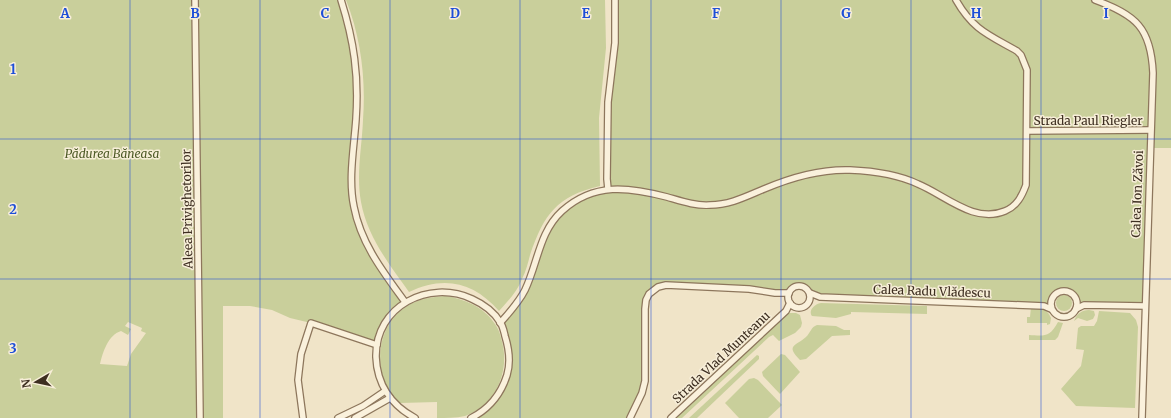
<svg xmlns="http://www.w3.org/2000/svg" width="1171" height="418" viewBox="0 0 1171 418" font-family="Merriweather,serif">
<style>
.green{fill:#c9cf9b;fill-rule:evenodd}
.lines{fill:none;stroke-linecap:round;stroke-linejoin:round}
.minor-casing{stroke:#8d765c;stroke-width:8}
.minor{stroke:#faf1dc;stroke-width:5.5}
.grid{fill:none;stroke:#1d4ed8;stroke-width:1;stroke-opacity:0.55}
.labels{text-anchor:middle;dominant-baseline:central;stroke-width:3;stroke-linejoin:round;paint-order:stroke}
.street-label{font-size:12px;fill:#3d2e20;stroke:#f7eed8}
.park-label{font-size:12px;font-style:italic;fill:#4d5a26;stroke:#f7eed8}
.grid-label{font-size:13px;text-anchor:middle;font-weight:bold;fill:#1d4ed8;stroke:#f7eed8;stroke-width:3;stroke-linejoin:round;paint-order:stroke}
</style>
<rect width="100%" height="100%" fill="#f0e4c8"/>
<g class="green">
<path d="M0,0h341l15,64 -4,128 12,48 41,62 -15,14 -13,29 -66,-22 -21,-5 -18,-8 -22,-4h-27v112h-223zM128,322l14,6 -1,3 5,2 -15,21 -4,12 -27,-2c3,-12 8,-29 21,-33l7,4 3,-6 -6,-3z"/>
<path d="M346,0h259l1,48 -7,70 1,68c-43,10 -56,28 -70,69 -2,8 -4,16 -8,24 -5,13 -14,22 -23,32 -25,-29 -55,-36 -90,-19 -20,-28 -42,-56 -48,-90 -5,-27 1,-56 2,-82 3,-41 -2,-82 -17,-120z"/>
<path d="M615,0h556v148h-21l-5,158 -68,-1c-2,-19 -27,-18 -26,2l-241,-10 -3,-8c-8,-5 -16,-2 -19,7l-13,-3 -117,-6 -12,13 -1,81 -15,37h-159l27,-22 12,-38 -10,-35 16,-18 31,-76 24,-25 37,-15v-87l7,-60z"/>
<circle cx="1064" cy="303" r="8"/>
<path d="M445,296c20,3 39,11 50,28 3,4 5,9 6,14 10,31 -4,67 -36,78 -9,2 -19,2 -28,2v-16l-37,1c-29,-24 -26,-77 7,-97 11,-7 25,-9 38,-10z"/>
<path d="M821,303l106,3v8l-76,-2v2l-15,4 -24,-2c-4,-6 3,-12 9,-13z"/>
<path d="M1031,307c10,1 16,1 20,11l-1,6 -3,1v-2h-20v-6h3z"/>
<path d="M1089,310l5,1 1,4 -2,4 -6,2 -9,-3 -4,3c3,-7 7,-11 15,-11z"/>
<polygon points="1099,311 1130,313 1136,320 1138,327 1135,408 1076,406 1061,389 1081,366 1084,350 1076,349 1078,328 1081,326 1094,326 1097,321"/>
<polygon points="788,313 796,313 800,315 802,323 801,327 795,333 779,341 773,335 769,337 682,418 675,418"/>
<path d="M1058,322l5,1 -5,14 -3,3h-26v-5c16,1 21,2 29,-13z"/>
<path d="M817,325l19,1 8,4h6v5l-18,1 -26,23 -6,1c-15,-15 -4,-14 6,-23 5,-5 5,-10 11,-12z"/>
<polygon points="781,354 785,355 800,372 780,394 763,376 762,372"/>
<polygon points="757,355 759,356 759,359 697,418 689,418"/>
<polygon points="754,378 758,380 782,405 768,418 739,418 725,403 749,379"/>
</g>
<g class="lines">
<g class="minor-casing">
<g id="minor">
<polyline points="195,0 200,418"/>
<path d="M341,0c13,41 18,76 15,119 -2,29 -8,60 -2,88 7,37 30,66 51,95"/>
<path d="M1095,0c41,15 56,28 58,73l-11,345"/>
<polyline points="1027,131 1150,130"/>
<polyline points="608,189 607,179 608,102 615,43 615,0"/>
<circle cx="799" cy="297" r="11"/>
<circle cx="1064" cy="304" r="13"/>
<polyline points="810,293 820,297 1044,306 1051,309"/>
<polyline points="1076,309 1084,305 1145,306"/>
<path d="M500,323c10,-11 19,-21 25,-33 13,-27 14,-58 37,-79 32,-29 67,-24 105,-14 14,4 28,9 43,8 20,0 37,-9 54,-16 28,-12 56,-20 86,-19 23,1 47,4 68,14 27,11 56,40 87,27 12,-5 17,-15 21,-26l1,-115 -6,-15 -4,-4c-28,-16 -44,-21 -61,-51"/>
<polyline points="303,418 298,380 301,354 311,323 377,345"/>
<polyline points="338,418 363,406 385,391"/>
<polyline points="355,418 390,398"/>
<path d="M415,418c-24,-13 -38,-34 -39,-61 -1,-51 53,-78 96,-58 11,5 22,13 28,23 3,4 4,10 5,14 4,13 6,26 2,39 -6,19 -18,34 -36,43"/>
<polyline points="630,418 642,393 645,381 645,309 646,300 649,294 658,287 666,285 749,289 775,293 789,293"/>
<polyline points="671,418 786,311 790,303"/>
</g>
</g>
<use href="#minor" class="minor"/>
</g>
<path class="grid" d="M130,0v418M260,0v418M390,0v418M520,0v418M651,0v418M781,0v418M911,0v418M1041,0v418M0,139h1171M0,279h1171"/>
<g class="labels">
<g class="street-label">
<text x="1088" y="120">Strada Paul Riegler</text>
<text transform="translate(1137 194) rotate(-88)">Calea Ion Zăvoi</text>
<text transform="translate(187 209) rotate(-91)">Aleea Privighetorilor</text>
<text transform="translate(932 291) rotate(2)">Calea Radu Vlădescu</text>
<text transform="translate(721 357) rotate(-43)">Strada Vlad Munteanu</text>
</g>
<g class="park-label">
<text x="112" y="153">Pădurea Băneasa</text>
</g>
</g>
<g class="grid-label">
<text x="65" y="18">A</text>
<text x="195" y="18">B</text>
<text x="325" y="18">C</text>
<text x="455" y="18">D</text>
<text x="586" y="18">E</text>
<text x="716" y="18">F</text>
<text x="846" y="18">G</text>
<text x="976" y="18">H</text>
<text x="1106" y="18">I</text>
<text x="13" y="74">1</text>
<text x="13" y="214">2</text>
<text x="13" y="353">3</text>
</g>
<g transform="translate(36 382) rotate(261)" stroke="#f7eed8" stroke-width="3" paint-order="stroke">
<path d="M0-3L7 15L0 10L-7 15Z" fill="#3d2e20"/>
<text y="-6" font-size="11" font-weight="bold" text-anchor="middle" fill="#3d2e20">N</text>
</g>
</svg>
